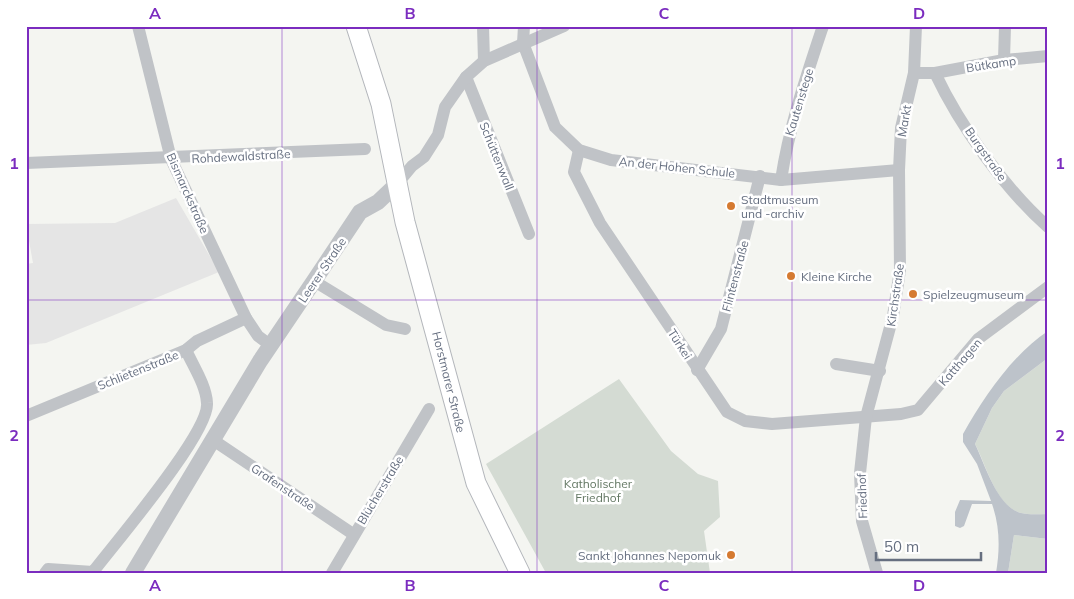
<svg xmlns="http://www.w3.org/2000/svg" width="1074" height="599" viewBox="0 0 1074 599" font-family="Mulish,sans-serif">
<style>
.built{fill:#e5e5e5}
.green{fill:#d4dbd3}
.water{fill:#bdc3ca}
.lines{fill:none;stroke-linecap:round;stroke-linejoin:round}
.secondary-casing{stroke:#b3b6bb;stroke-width:21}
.minor{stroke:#c0c3c7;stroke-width:12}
.tertiary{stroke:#c0c3c7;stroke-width:16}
.secondary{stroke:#fff;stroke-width:19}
.grid{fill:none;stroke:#7b2cbf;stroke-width:1;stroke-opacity:0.55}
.poi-dot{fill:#d57a31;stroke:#fff;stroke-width:2}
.labels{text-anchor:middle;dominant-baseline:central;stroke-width:5;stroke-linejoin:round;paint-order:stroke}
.street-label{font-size:12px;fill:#666f80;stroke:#fff}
.poi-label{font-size:12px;fill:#666f80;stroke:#fff;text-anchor:start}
.park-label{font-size:12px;fill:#647864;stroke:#fff}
.neatline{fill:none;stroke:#7b2cbf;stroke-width:2}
.grid-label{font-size:16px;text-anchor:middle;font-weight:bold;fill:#7b2cbf}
</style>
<rect width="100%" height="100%" fill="#f4f5f1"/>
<polygon class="built" points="176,198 219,272 46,343 26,345 26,264 33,263 26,224 115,223"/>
<g class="green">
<path d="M1048,358v156c-9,0 -19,1 -27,-1 -25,-6 -35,-49 -46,-69l17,-36 12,-17z"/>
<polygon points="619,379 671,451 698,474 718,481 720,517 704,531 710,573 546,573 486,464"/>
<polygon points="1014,535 1048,539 1048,573 1008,573"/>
</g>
<path class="water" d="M1048,331v27l-44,33 -12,17 -17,36c10,20 22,63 46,69 8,2 18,1 27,1v25l-34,-4 -6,38h-12c4,-24 4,-46 -4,-69h-20l-8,22 -4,2 -5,-2v-14l5,-12 31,1 -14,-37 -14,-22v-8c21,-37 49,-79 85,-103z"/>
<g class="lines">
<g class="secondary-casing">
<polyline id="secondary" points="356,26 381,104 405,222 476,483 520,573"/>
</g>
<g class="minor">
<polyline points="138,26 171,159 246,318 258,336 270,345"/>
<polyline points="483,26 484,61"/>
<polyline points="524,26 523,43 555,127 579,150 611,160 781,180 899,170"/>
<polyline points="1004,60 1005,26"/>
<polyline points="914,73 935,73 1004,60 1048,56"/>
<path d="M935,73c25,53 70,116 113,154"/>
<polyline points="466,77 529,234"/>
<polyline points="579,150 574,172 600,223 727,412 745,421 772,424 901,414 918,410 978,339 1048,287"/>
<polyline points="26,163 365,149"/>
<path d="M781,180c8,-53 25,-103 42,-154"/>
<polyline points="397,184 412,166 424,157 438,135 445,107 466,77 484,61 564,26"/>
<polyline points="314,281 386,325 405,329"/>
<polyline points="836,364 880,371"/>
<polyline points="697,370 721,329 760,176"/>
<polyline points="26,416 186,350 197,341 246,318"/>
<polyline points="213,440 353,534"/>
<path d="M45,573l3,-4 45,3c22,-29 117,-140 114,-169 -1,-18 -14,-37 -21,-53"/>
<polyline points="332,573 429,409"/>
<polyline points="877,573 862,521 860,473 866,417 893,316 900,270 899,170 901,128 914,73 916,26"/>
</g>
<polyline class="tertiary" points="133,573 260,361 314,281 360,212 378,202 397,184"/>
<use href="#secondary" class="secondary"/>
</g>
<path class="grid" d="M282,26v547M537,26v547M792,26v547M26,300h1022"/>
<g class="poi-dot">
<circle cx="731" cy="206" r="5"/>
<circle cx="791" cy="276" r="5"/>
<circle cx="913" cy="294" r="5"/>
<circle cx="731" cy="555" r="5"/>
</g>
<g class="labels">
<g class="street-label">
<text transform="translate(991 64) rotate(-9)">Bütkamp</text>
<text transform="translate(799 102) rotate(-73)">Kautenstege</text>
<text transform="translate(904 121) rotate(-80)">Markt</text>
<text transform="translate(986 154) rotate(55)">Burgstraße</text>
<text transform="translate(241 156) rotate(-3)">Rohdewaldstraße</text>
<text transform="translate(497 156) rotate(68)">Schüttenwall</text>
<text transform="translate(677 167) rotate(6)">An der Hohen Schule</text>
<text transform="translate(188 193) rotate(66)">Bismarckstraße</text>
<text transform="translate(322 270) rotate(-56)">Leerer Straße</text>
<text transform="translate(735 276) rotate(-75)">Flintenstraße</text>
<text transform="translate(895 295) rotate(-82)">Kirchstraße</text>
<text transform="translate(680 344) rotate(57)">Türkei</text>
<text transform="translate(960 362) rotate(-49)">Katthagen</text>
<text transform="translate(138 370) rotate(-22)">Schlietenstraße</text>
<text transform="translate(449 382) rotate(76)">Horstmarer Straße</text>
<text transform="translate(283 487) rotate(34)">Grafenstraße</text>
<text transform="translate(380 490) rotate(-59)">Blücherstraße</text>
<text transform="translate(862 496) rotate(-92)">Friedhof</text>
</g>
<g class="poi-label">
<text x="741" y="199">Stadtmuseum<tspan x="741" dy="14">und -archiv</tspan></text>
<text x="801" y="276">Kleine Kirche</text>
<text x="923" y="294">Spielzeugmuseum</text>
<text x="721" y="555" text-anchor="end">Sankt Johannes Nepomuk</text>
</g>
<g class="park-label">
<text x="598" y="483">Katholischer<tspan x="598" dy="14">Friedhof</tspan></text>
</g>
</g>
<rect width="1074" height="599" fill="none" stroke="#ffffff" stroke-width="55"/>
<path d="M876 552v8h105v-8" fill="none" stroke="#666f80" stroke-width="2.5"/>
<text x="884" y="552" font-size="15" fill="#666f80" stroke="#ffffff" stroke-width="4" paint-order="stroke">50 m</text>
<rect x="28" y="28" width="1018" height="544" class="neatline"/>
<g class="grid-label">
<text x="155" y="19">A</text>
<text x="410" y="19">B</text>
<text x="664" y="19">C</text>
<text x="919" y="19">D</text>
<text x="14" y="169">1</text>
<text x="1060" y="169">1</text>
<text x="14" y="441">2</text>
<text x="1060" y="441">2</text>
<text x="155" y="591">A</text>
<text x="410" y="591">B</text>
<text x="664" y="591">C</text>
<text x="919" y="591">D</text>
</g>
</svg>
